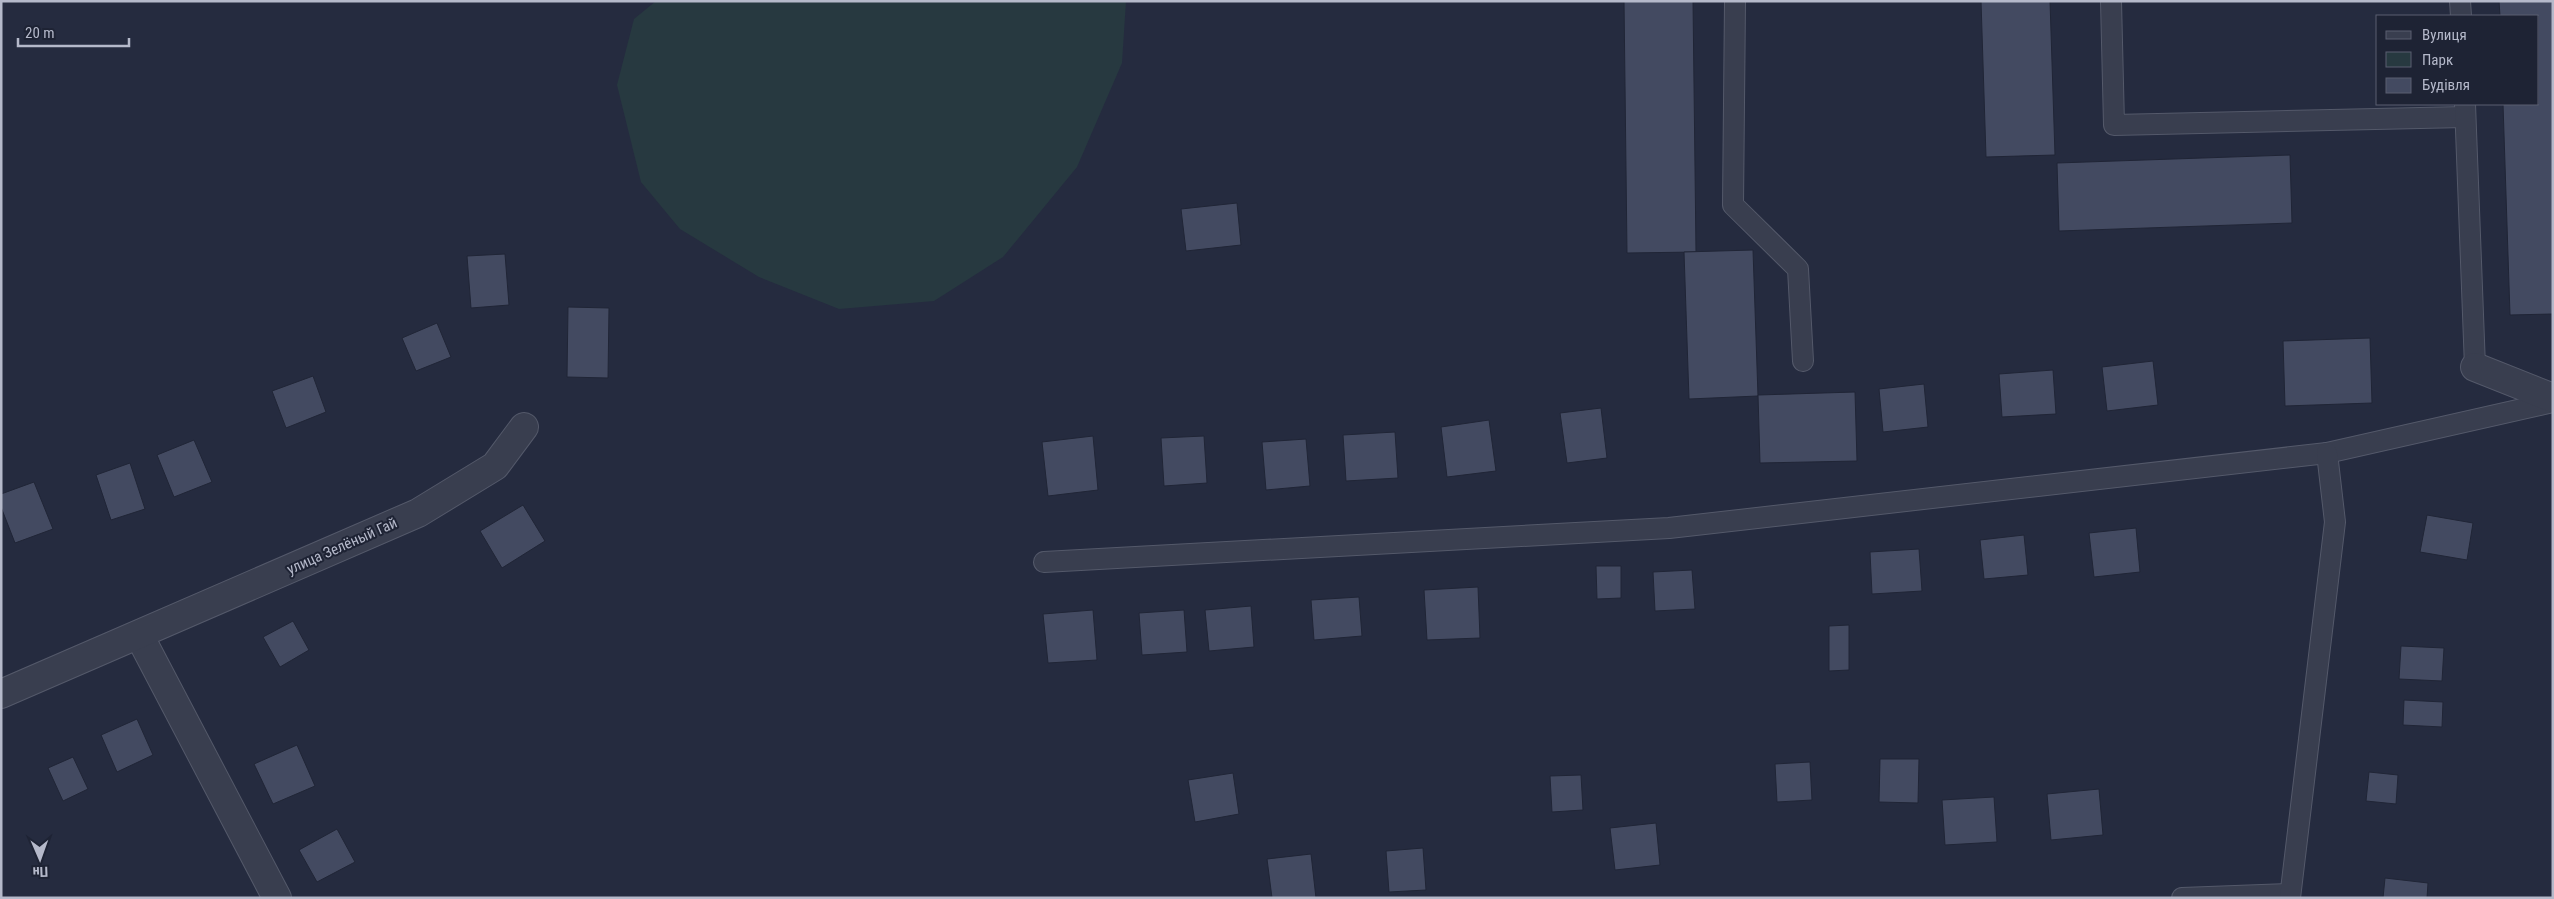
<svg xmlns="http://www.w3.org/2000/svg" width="2554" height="899" viewBox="0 0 2554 899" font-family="'Roboto Condensed',sans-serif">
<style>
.green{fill:#273940}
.building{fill:#434a61;stroke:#202536}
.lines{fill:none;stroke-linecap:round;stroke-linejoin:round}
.lane-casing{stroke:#54596a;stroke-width:22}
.street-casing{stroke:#54596a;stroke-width:30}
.lane{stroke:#393e4f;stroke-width:20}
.street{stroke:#393e4f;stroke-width:28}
.labels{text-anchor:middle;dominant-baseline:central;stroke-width:4;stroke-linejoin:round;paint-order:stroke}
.street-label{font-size:15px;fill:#b5b9ca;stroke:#1e2334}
</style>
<rect width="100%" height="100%" fill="#252b3f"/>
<polygon class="green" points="656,1 1126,1 1122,63 1077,167 1003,257 934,301 839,309 759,277 680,229 641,182 617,85 634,19"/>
<g class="building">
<polygon points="1624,1 1693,1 1696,252 1627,253"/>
<polygon points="1981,1 2050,1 2055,155 1986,157"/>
<polygon points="2499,1 2553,1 2553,314 2510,315 2503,104 2538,104 2538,16 2500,16"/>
<polygon points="2290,155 2292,223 2059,231 2057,163"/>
<polygon points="1237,203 1241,245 1186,251 1181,209"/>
<polygon points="1753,250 1758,396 1689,399 1684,252"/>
<polygon points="505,254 509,305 471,308 467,256"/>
<polygon points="568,307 609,308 608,378 567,377"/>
<polygon points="437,323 451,357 416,371 402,338"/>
<polygon points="2370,338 2372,403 2285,406 2283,341"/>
<polygon points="2153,361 2158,405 2107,411 2102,367"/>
<polygon points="2053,370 2056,414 2002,417 1999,374"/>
<polygon points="313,376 326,412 286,428 272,391"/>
<polygon points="1924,384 1928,427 1883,432 1879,389"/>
<polygon points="1855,392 1857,461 1760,463 1758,395"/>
<polygon points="1601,408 1607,458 1567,463 1560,413"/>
<polygon points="1489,420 1496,471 1447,477 1441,427"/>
<polygon points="1395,432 1398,478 1346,481 1343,435"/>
<polygon points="1093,436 1098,490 1048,496 1042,442"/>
<polygon points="1204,436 1207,483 1164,486 1161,438"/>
<polygon points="1306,439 1310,486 1266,490 1262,442"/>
<polygon points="194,440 212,482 174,497 157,455"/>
<polygon points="130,463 145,509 111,520 96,475"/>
<polygon points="34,482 53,529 15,543 1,507 1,494"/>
<polygon points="523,505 545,541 502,568 480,531"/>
<polygon points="2427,515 2473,523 2467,560 2420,552"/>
<polygon points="2136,528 2140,572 2094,577 2089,533"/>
<polygon points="2024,535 2028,575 1984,579 1980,540"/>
<polygon points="1919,549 1922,591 1872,594 1870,552"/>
<polygon points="1596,566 1621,566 1621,598 1597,599"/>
<polygon points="1692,570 1695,609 1655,611 1653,572"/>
<polygon points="1478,587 1480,638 1427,640 1424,590"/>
<polygon points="1359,597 1362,636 1314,640 1311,600"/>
<polygon points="1251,606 1254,647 1209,651 1205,610"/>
<polygon points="1093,610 1097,660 1048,663 1043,614"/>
<polygon points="1184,610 1187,652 1142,655 1139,613"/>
<polygon points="293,621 309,650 280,667 263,637"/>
<polygon points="1849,625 1849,670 1829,671 1829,626"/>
<polygon points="2401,646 2444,648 2442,681 2399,679"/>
<polygon points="2404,700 2443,702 2442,727 2403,725"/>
<polygon points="137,719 153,755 117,772 101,735"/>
<polygon points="297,745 315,786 273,804 254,764"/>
<polygon points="73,757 88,789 63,801 48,768"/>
<polygon points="1880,759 1919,759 1918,803 1879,802"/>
<polygon points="1810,762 1812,800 1777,802 1775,764"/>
<polygon points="2369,772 2398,775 2396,804 2366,801"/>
<polygon points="1233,773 1239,814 1195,822 1188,780"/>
<polygon points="1581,775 1583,810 1552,812 1550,776"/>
<polygon points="2099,789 2103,835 2051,840 2047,794"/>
<polygon points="1994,797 1997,842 1945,845 1942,800"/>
<polygon points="1656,823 1660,865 1615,870 1610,828"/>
<polygon points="337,829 355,862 317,882 299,850"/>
<polygon points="1423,848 1426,890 1389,892 1386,851"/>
<polygon points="1311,854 1316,898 1272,898 1267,859"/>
<polygon points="2385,878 2428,883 2427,898 2383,898"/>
</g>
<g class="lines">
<g class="lane-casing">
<g id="lane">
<polyline points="1735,1 1733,205 1798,269 1803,361"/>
<polyline points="2111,1 2114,125 2465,117"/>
<polyline points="2460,1 2461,16"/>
<polyline points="2465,104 2475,367"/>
<polyline points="1044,562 1669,528 2327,453 2553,402"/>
<polyline points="2182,898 2290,894"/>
<polyline points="2290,898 2335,522 2327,453"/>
</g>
</g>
<g class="street-casing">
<g id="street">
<polyline points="2475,367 2553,398"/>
<polyline points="139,635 277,898"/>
<polyline points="1,694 418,513 495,466 524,427"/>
</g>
</g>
<use href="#lane" class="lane"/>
<use href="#street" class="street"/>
</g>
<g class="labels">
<g class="street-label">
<text transform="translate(342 546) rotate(-24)">улица Зелёный Гай</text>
</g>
</g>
<rect width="2554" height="899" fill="none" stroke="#b5b9ca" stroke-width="5"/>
<rect x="2376" y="15" width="162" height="90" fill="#1e2334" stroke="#5a5f70"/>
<rect x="2386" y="31" width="25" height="8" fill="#393e4f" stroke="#5a5f70"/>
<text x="2422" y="40" font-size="15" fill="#b5b9ca">Вулиця</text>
<rect x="2386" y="52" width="25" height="15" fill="#273940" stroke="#5a5f70"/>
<text x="2422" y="65" font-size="15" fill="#b5b9ca">Парк</text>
<rect x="2386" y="78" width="25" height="15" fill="#434a61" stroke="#5a5f70"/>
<text x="2422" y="90" font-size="15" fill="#b5b9ca">Будівля</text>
<g transform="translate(40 859) rotate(178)" stroke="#1e2334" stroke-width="4" paint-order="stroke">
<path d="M0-4L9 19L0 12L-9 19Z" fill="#b5b9ca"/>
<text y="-8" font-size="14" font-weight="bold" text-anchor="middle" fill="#b5b9ca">Пн</text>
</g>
<path d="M18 38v8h111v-8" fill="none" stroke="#b5b9ca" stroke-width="2.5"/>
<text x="25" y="38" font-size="15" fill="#b5b9ca" stroke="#1e2334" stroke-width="4" paint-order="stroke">20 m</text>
</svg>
